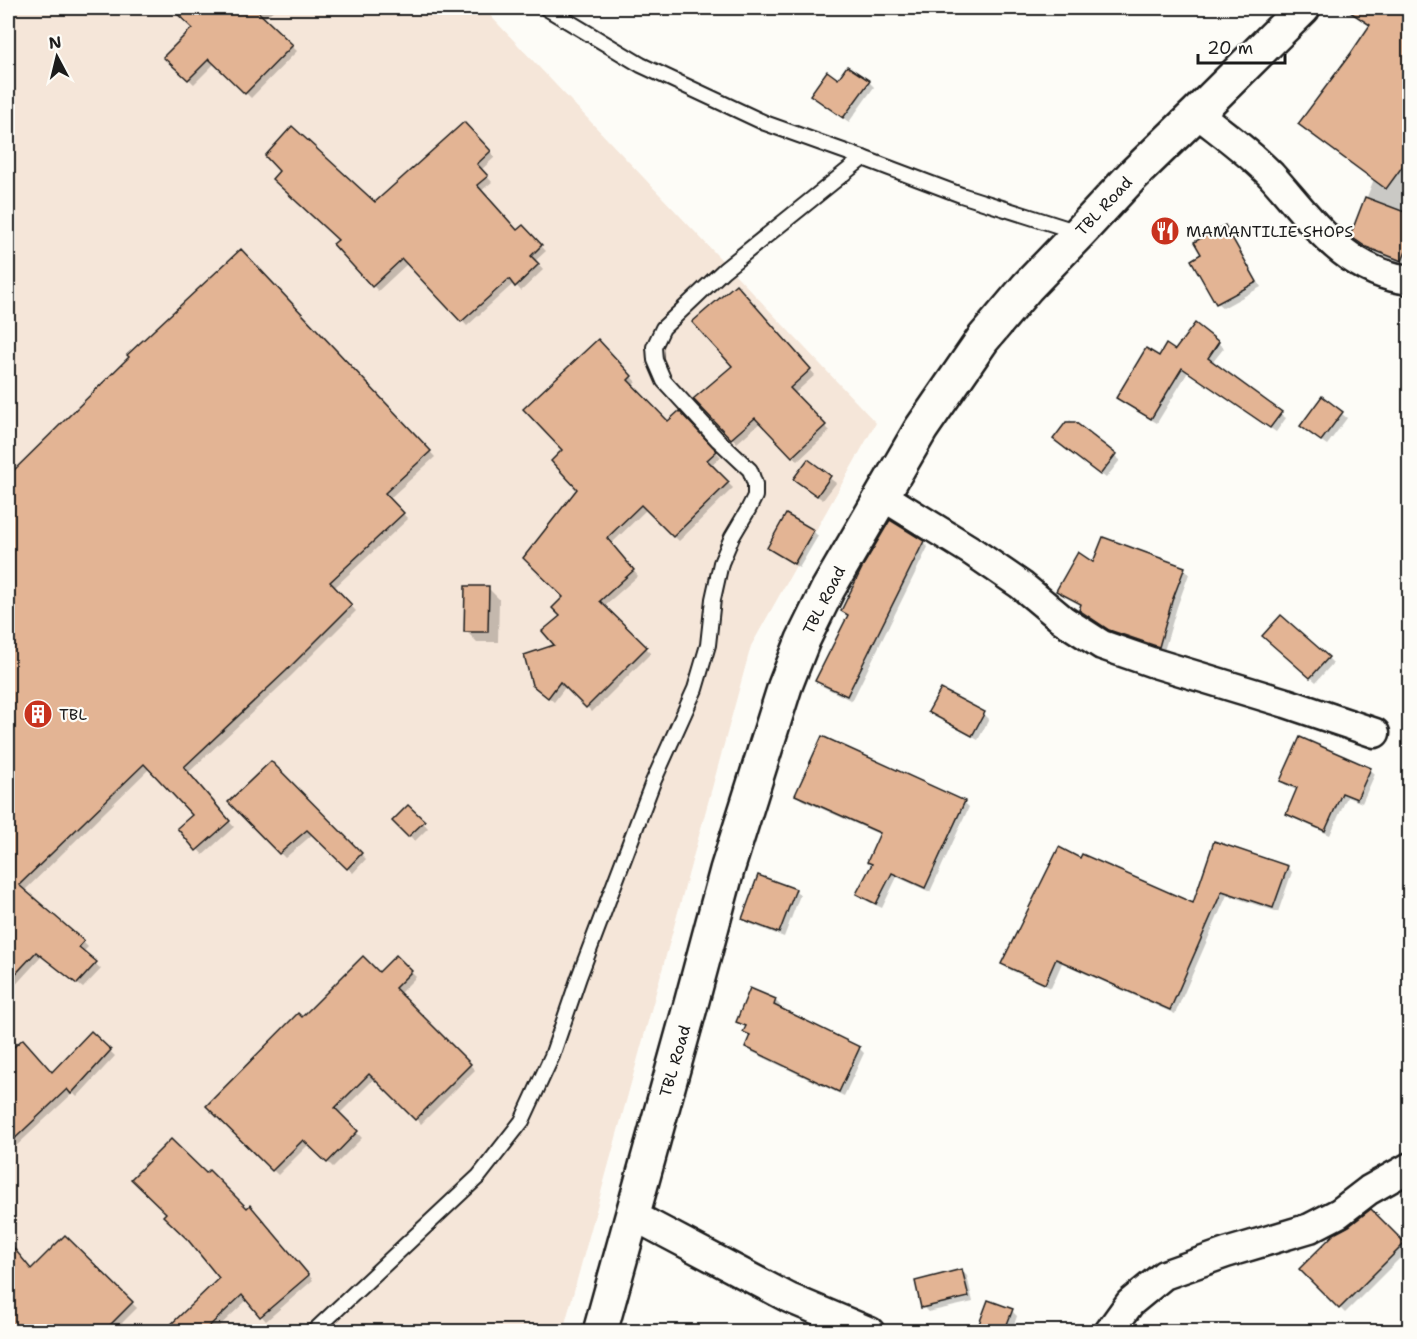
<svg xmlns="http://www.w3.org/2000/svg" width="1417" height="1339" viewBox="0 0 1417 1339" font-family="'Shantell Sans',sans-serif">
<style>
.built{fill:#f5e6d9}
.shadow{fill:#0003}
.building{fill:#e3b494;stroke:#1c1c1c;stroke-width:1.5}
.lines{fill:none;stroke-linecap:round;stroke-linejoin:round}
.service-casing{stroke:#1c1c1c;stroke-width:18}
.minor-casing{stroke:#1c1c1c;stroke-width:33}
.tertiary-casing{stroke:#1c1c1c;stroke-width:38}
.service{stroke:#fdfcf7;stroke-width:14}
.minor{stroke:#fdfcf7;stroke-width:28}
.tertiary{stroke:#fdfcf7;stroke-width:33}
.labels{text-anchor:middle;dominant-baseline:central;stroke-width:4.5;stroke-linejoin:round;paint-order:stroke}
.street-label{font-size:16px;fill:#1c1c1c;stroke:#fdfcf7}
.poi-label{font-size:16px;fill:#1c1c1c;stroke:#fdfcf7;text-anchor:start}
</style>
<rect width="100%" height="100%" fill="#fdfcf7"/>
<filter id="ink" filterUnits="userSpaceOnUse"><feTurbulence type="fractalNoise" baseFrequency=".0167" numOctaves="2"/><feDisplacementMap in="SourceGraphic" scale="12" xChannelSelector="R" yChannelSelector="G"/><feConvolveMatrix kernelMatrix="1 2 1 2 8 2 1 2 1" color-interpolation-filters="sRGB"/></filter>
<g filter="url(#ink)">
<polygon class="built" points="8,8 483,8 876,423 751,646 563,1331 8,1331"/>
<g class="shadow">
<polygon points="173,8 274,8 275,9 263,19 297,51 251,98 215,63 194,84 166,57 194,28"/>
<polygon points="1369,8 1393,8 1410,18 1410,259 1407,265 1372,252 1352,235 1374,179 1353,54 1371,26 1362,18"/>
<polygon points="839,81 869,82 874,87 849,122 817,100"/>
<polygon points="464,124 495,157 481,170 492,182 481,191 518,232 523,227 546,251 535,261 543,270 521,291 514,283 467,326 408,263 378,291 335,245 375,204"/>
<polygon points="1225,227 1230,232 1261,287 1223,308 1217,303 1193,260 1203,255"/>
<polygon points="241,252 435,457 389,499 408,519 334,588 356,611 291,676 188,773 234,827 203,855 179,828 194,815 150,768 24,891 83,942 88,947 83,952 101,969 83,988 42,956 8,993 8,478"/>
<polygon points="741,291 815,375 794,394 830,431 798,461 761,422 737,443 695,400 734,366"/>
<polygon points="1195,325 1224,348 1212,363 1286,418 1276,432 1188,372 1157,423 1123,403 1118,398 1159,358 1175,352"/>
<polygon points="598,341 636,382 632,386 668,423 679,413 721,457 711,466 733,488 679,541 647,509 611,544 638,576 604,606 651,653 592,712 566,686 554,702 541,691 557,646 565,597 579,489 564,450"/>
<polygon points="1322,398 1347,418 1327,445 1307,431"/>
<polygon points="1070,420 1120,460 1106,478 1055,438"/>
<polygon points="808,462 836,483 823,500 800,484"/>
<polygon points="813,531 818,536 799,568 774,553 769,548"/>
<polygon points="923,542 928,547 852,701 822,686 817,681 848,617 843,611"/>
<polygon points="1094,565 1184,569 1189,574 1177,607 1164,651 1116,635 1086,615 1080,610 1082,606 1063,596 1058,591"/>
<polygon points="488,588 499,599 498,642 477,642 466,631"/>
<polygon points="1269,641 1328,658 1333,663 1316,682"/>
<polygon points="941,691 984,714 989,719 978,740 935,717 930,712"/>
<polygon points="271,763 366,859 353,873 313,834 285,858 230,802"/>
<polygon points="1370,769 1375,774 1362,803 1347,797 1330,835 1293,818 1288,813 1298,791 1287,786 1281,781"/>
<polygon points="797,795 964,802 969,807 930,892 897,877 882,908 863,899 858,894 873,865 869,861 881,835 802,800"/>
<polygon points="408,807 428,828 415,841 394,821"/>
<polygon points="1215,843 1287,867 1292,872 1278,912 1227,895 1175,1014 1062,963 1051,988 1008,969 1003,964 1081,860 1194,905"/>
<polygon points="795,890 800,895 784,937 748,923 743,918"/>
<polygon points="396,957 416,977 399,994 475,1070 421,1124 375,1078 339,1114 362,1138 333,1167 309,1144 278,1175 208,1106 302,1019 379,975"/>
<polygon points="775,1000 780,1005 779,1009 859,1048 864,1053 844,1096 752,1052 747,1047 751,1037 745,1032 747,1028 737,1021"/>
<polygon points="91,1033 115,1056 77,1097 73,1093 14,1148 8,1142 8,1110 11,1107 8,1102 8,1035 52,1074"/>
<polygon points="206,1175 247,1210 255,1212 313,1280 266,1321 247,1300 213,1332 178,1332 221,1278"/>
<polygon points="1371,1211 1409,1249 1345,1313 1301,1269"/>
<polygon points="65,1237 137,1308 113,1332 53,1332"/>
<polygon points="962,1271 967,1276 973,1302 928,1312 923,1307"/>
<polygon points="1012,1311 1017,1316 1014,1325 1029,1332 977,1331"/>
</g>
<g class="building">
<polygon points="171,8 254,8 293,45 245,94 209,59 188,80 163,57 192,28"/>
<polygon points="1344,8 1396,8 1410,16 1410,156 1386,189 1298,124 1351,53 1370,25"/>
<polygon points="847,66 870,81 843,118 810,95 827,71 838,79"/>
<polygon points="464,122 491,151 477,164 488,176 477,185 517,230 523,225 542,245 531,256 539,264 515,287 509,279 461,322 402,259 372,287 333,244 338,240 272,179 279,171 265,156 292,126 375,202"/>
<polygon points="1365,197 1410,214 1410,242 1402,261 1366,247 1350,236"/>
<polygon points="1225,225 1257,282 1216,304 1191,260 1201,254 1194,242"/>
<polygon points="241,249 431,451 385,493 404,513 330,582 352,605 286,671 184,767 230,821 196,851 177,828 192,815 144,764 19,885 84,941 79,947 97,962 77,984 36,952 8,982 8,476 129,357 127,355"/>
<polygon points="736,284 811,369 790,388 826,425 792,457 755,418 731,439 693,399 732,366 692,322"/>
<polygon points="1195,323 1219,342 1208,358 1282,412 1270,428 1182,368 1151,419 1116,398 1146,348 1159,356 1166,344 1175,350"/>
<polygon points="598,339 632,376 628,380 668,421 679,411 717,451 707,460 729,482 673,537 641,505 607,538 634,570 600,601 647,647 586,708 560,682 548,698 532,685 524,655 554,645 542,631 560,616 552,608 563,597 523,558 577,489 551,461 562,450 523,409"/>
<polygon points="1322,396 1343,412 1321,441 1300,426"/>
<polygon points="1066,422 1075,422 1116,454 1100,475 1053,439"/>
<polygon points="808,459 831,476 817,496 793,479"/>
<polygon points="786,514 814,530 794,564 767,548"/>
<polygon points="890,520 924,541 847,696 815,681 848,615 841,611 864,564"/>
<polygon points="1103,537 1185,567 1172,601 1159,647 1109,630 1079,610 1081,604 1056,591 1078,552 1093,562"/>
<polygon points="465,586 489,586 488,632 464,632"/>
<polygon points="1281,615 1329,657 1310,678 1262,636"/>
<polygon points="941,689 985,712 972,736 928,712"/>
<polygon points="822,736 965,801 925,888 892,873 876,904 856,894 872,864 867,862 880,833 795,795"/>
<polygon points="1300,737 1371,768 1357,799 1342,793 1325,831 1286,814 1297,788 1280,781"/>
<polygon points="271,761 362,853 347,869 307,830 279,854 228,802"/>
<polygon points="408,805 425,821 408,837 392,821"/>
<polygon points="1214,841 1288,866 1273,908 1222,891 1170,1010 1056,959 1045,984 1001,964 1059,847 1080,858 1082,854 1193,903"/>
<polygon points="758,875 796,889 779,933 742,919"/>
<polygon points="396,955 412,971 395,988 471,1064 415,1120 369,1074 335,1108 358,1131 327,1163 303,1140 272,1171 206,1106 298,1013 302,1017 363,956 379,972"/>
<polygon points="750,988 776,999 774,1005 860,1047 839,1092 745,1047 750,1035 743,1032 746,1026 736,1022"/>
<polygon points="91,1031 111,1050 71,1094 67,1089 8,1145 8,1052 23,1039 52,1072"/>
<polygon points="171,1139 206,1173 209,1170 247,1208 250,1205 309,1275 260,1317 242,1295 203,1332 163,1332 219,1278 188,1240 163,1216 166,1213 131,1179"/>
<polygon points="1371,1209 1405,1243 1339,1309 1299,1269 1334,1234 1349,1226"/>
<polygon points="65,1235 133,1302 103,1332 8,1332 8,1241 31,1269"/>
<polygon points="962,1269 969,1297 921,1308 915,1281"/>
<polygon points="988,1300 1013,1309 1004,1332 976,1332"/>
</g>
<g class="lines">
<g class="service-casing">
<g id="service">
<polyline points="546,8 641,65 765,123 863,158 961,195 1078,232"/>
<polyline points="313,1332 479,1176 522,1121 552,1056 579,977 653,782 695,689 708,645 713,599 721,563 732,537 748,510 755,496 755,484 750,470 718,440 664,381 655,360 654,347 663,328 724,270 863,158"/>
</g>
</g>
<g class="minor-casing">
<g id="minor">
<path d="M1197,113c25,20 52,39 74,62 40,44 74,98 139,105"/>
<polyline points="881,495 970,550 1021,585 1063,620 1102,645 1151,662 1286,703 1375,733"/>
<polyline points="632,1215 789,1298 870,1332"/>
<polyline points="1109,1332 1130,1303 1164,1275 1226,1253 1310,1228 1339,1213 1369,1190 1410,1167"/>
</g>
</g>
<g class="tertiary-casing">
<polyline id="tertiary" points="600,1332 691,1004 727,870 785,686 803,640 828,589 921,429 983,339 1027,287 1080,232 1133,175 1197,113 1303,8"/>
</g>
<use href="#service" class="service"/>
<use href="#minor" class="minor"/>
<use href="#tertiary" class="tertiary"/>
</g>
</g>
<defs>
<g id="restaurant-disc" transform="scale(1.5)"><circle r="9.5" fill="#c8321e" stroke="#fdfcf7"/><path d="M-5-6h1v4h1v-4h1v4h1v-4h1v5L-1.5 .5V6h-2V.5L-5-1ZM5-6V6H3V1.5H1.5Q1.5-4 5-6Z" fill="#fff"/></g>
<g id="building-disc" transform="scale(1.5)"><circle r="9.5" fill="#c8321e" stroke="#fdfcf7"/><path d="M-4-6H4V6H1V3H-1V6H-4ZM-2.5-4.3h1.7v1.8h-1.7ZM.8-4.3h1.7v1.8H.8ZM-2.5-1h1.7V.8h-1.7ZM.8-1h1.7V.8H.8Z" fill="#fff"/></g>
</defs>
<g fill-rule="evenodd">
<use href="#restaurant-disc" x="1165" y="231"/>
<use href="#building-disc" x="38" y="714"/>
</g>
<g class="labels">
<g class="street-label">
<text transform="translate(1104 206) rotate(-47)">TBL Road</text>
<text transform="translate(824 600) rotate(-63)">TBL Road</text>
<text transform="translate(675 1061) rotate(-74)">TBL Road</text>
</g>
<g class="poi-label">
<text x="1186" y="231">MAMANTILIE SHOPS</text>
<text x="59" y="714">TBL</text>
</g>
</g>
<rect width="1417" height="1339" fill="none" stroke="#fdfcf7" stroke-width="30"/>
<rect x="15" y="15" width="1387" height="1309" fill="none" stroke="#1c1c1c" stroke-width="2" filter="url(#ink)"/>
<g transform="translate(57 57) rotate(353)" stroke="#fdfcf7" stroke-width="4.5" paint-order="stroke">
<path d="M0-4.5L10 22L0 15L-10 22Z" fill="#1c1c1c"/>
<text y="-9" font-size="16" font-weight="bold" text-anchor="middle" fill="#1c1c1c">N</text>
</g>
<path d="M1198 54v9h87v-9" fill="none" stroke="#1c1c1c" stroke-width="3"/>
<text x="1207" y="54" font-size="18" fill="#1c1c1c" stroke="#fdfcf7" stroke-width="4.5" paint-order="stroke">20 m</text>
</svg>
